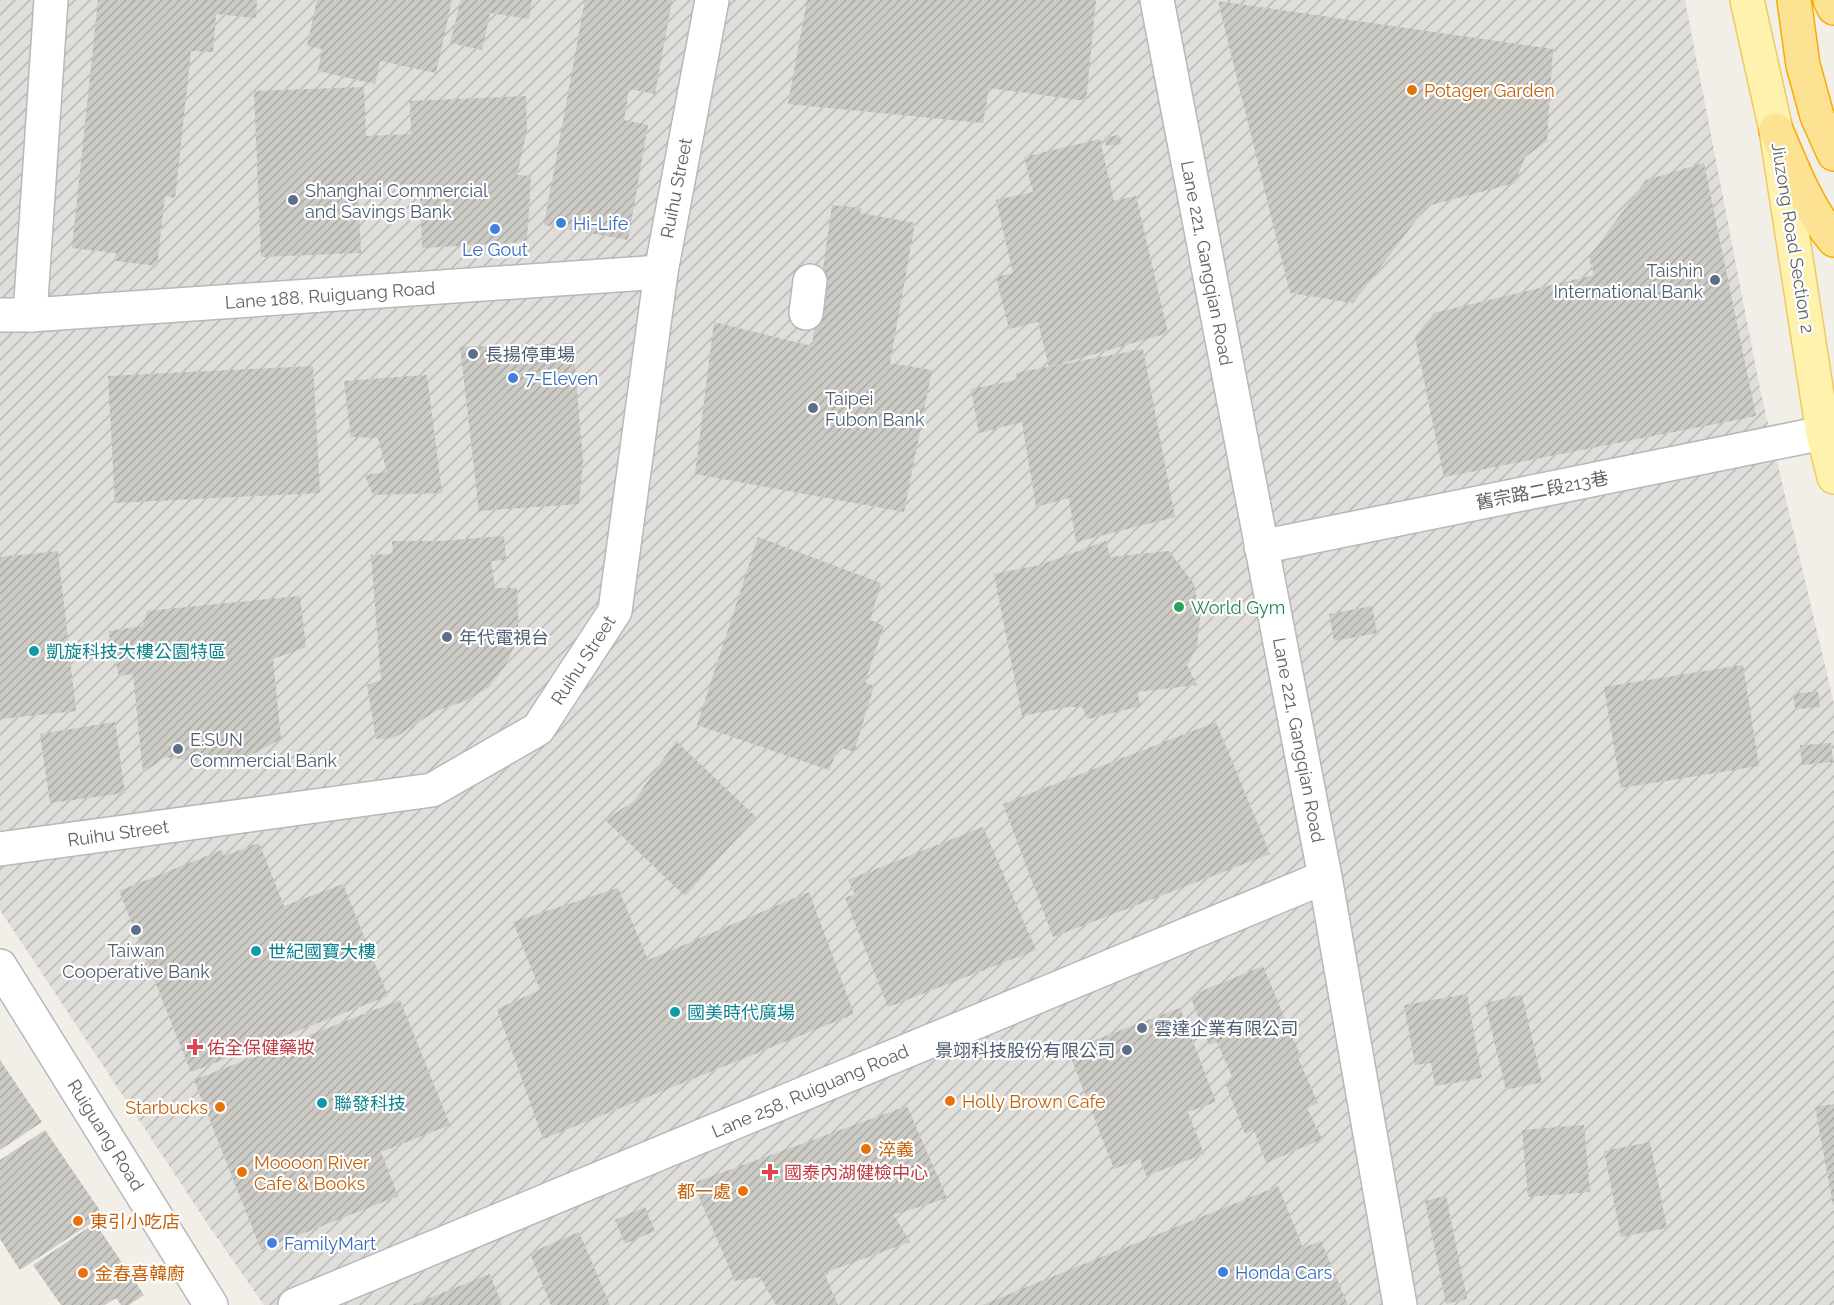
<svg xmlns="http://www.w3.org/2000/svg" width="1834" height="1305" viewBox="0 0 1834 1305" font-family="Raleway,'Noto Sans TC',sans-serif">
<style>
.industrial{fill:url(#industrial-furrows)}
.building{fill:url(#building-hatch)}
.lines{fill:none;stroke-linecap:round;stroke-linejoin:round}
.minor-casing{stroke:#b5b8bc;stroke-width:36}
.major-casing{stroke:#f2c960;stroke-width:36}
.highway-casing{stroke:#f9ab00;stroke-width:36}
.minor{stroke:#fff;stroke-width:33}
.major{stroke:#fff2af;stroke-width:33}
.highway{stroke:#fde293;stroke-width:33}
.food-dot{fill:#e8710a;stroke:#fff;stroke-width:2}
.service-dot{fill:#5c6f8a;stroke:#fff;stroke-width:2}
.shop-dot{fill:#3f7fe0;stroke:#fff;stroke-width:2}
.leisure-dot{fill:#2e9e5b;stroke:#fff;stroke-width:2}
.culture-dot{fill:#0f9aa8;stroke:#fff;stroke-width:2}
.health-dot{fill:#e0444e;stroke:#fff;stroke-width:2}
.labels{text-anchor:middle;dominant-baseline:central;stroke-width:4.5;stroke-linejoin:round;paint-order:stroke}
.food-label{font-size:18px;fill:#c56008;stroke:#fff;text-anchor:start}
.street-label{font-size:18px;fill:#5f6368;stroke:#fff}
.service-label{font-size:18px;fill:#4e5e75;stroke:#fff;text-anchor:start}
.shop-label{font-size:18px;fill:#366cbe;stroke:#fff;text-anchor:start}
.leisure-label{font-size:18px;fill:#27864d;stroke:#fff;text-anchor:start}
.culture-label{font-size:18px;fill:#0d838f;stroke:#fff;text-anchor:start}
.health-label{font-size:18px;fill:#be3a42;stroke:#fff;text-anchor:start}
</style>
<defs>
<pattern id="industrial-furrows" width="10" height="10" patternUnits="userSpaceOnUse" patternTransform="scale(1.5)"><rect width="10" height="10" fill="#e0deda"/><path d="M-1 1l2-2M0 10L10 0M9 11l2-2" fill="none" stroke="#b9b8b5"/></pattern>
<pattern id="building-hatch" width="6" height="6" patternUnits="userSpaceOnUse" patternTransform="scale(1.5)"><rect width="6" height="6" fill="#cccac5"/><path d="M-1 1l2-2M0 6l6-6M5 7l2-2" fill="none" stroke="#a9a8a4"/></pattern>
</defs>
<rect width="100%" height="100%" fill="#f1efe8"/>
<polygon class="industrial" points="0,0 1685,0 1760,389 1834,704 1834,1305 264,1305 213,1232 0,910"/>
<g class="building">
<polygon points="98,0 257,0 256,18 216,14 213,52 191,51 175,198 165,196 157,266 115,261 116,253 72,248"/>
<polygon points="317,0 452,0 436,73 380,61 375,84 318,71 322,49 307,46"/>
<polygon points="461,0 532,0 529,19 490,13 482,50 450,43"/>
<polygon points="585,0 672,0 655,94 629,89 624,120 648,125 628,240 544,225"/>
<polygon points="807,0 1096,0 1086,101 989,88 983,123 788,104"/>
<polygon points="1218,1 1553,49 1547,141 1525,157 1515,183 1427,206 1353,303 1290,293"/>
<polygon points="364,87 366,136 411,134 410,101 526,96 527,130 517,175 531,176 527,242 422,248 420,184 358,186 361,253 261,257 254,91"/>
<polygon points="1119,135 1121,144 1106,146 1105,137"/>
<polygon points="1100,139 1114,201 1136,196 1168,333 1049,367 1038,322 1009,329 996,277 1013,273 996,200 1033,192 1024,157"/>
<polygon points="1704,163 1756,416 1444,477 1415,337 1434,313 1594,275 1589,257 1646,180"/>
<polygon points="832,205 861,208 860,213 915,223 890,363 932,370 904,512 695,474 714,322 812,346"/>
<polygon points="573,343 583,461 579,504 479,511 460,347"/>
<polygon points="1143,349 1175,517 1076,542 1069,498 1036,507 1022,422 979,433 971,389 1017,380 1016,373"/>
<polygon points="313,366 320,493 115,503 108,376"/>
<polygon points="427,375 442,493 373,495 365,475 387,472 378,438 351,437 344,381"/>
<polygon points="504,536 506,560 491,561 495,588 517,588 518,612 518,626 514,647 505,666 489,687 465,701 436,711 394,738 376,739 367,685 381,680 371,555 393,554 392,541 441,541"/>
<polygon points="758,537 881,583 870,620 884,626 865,682 874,686 854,752 839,747 829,770 697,725"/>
<polygon points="1106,541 1110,557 1169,551 1194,584 1200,618 1197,647 1187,665 1197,685 1137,692 1141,706 1088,719 1082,707 1068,707 1022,716 994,574 1040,565"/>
<polygon points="58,551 76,711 0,719 0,557"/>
<polygon points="300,596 306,647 273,659 281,739 240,761 204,762 165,757 143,773 133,674 119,676 108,631 143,626 147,611"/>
<polygon points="1372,606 1377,633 1334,641 1329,614"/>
<polygon points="1743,665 1759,766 1621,788 1604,687"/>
<polygon points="1818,691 1820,707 1795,709 1793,694"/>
<polygon points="115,722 125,793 50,803 40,734"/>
<polygon points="1216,722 1270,854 1053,937 1003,804"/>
<polygon points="676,741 756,817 685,896 605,820 634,801"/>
<polygon points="1831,743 1833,762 1802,765 1800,745"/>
<polygon points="983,827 1036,950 888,1007 845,898 855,894 848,880"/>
<polygon points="259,843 284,906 343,884 388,996 191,1072 119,891 222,850 224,856"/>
<polygon points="618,888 648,960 809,892 854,1014 543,1139 497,1009 540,990 513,922"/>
<polygon points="1263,966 1301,1057 1298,1058 1318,1103 1307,1108 1322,1139 1266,1163 1254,1130 1245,1134 1225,1082 1233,1079 1217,1042 1209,1045 1191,998 1198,995 1197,993"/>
<polygon points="1467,994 1482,1078 1435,1086 1431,1063 1415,1065 1404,1005"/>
<polygon points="1522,995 1542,1082 1506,1090 1485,1003"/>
<polygon points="400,1000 450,1125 381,1152 398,1196 261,1250 194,1080"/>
<polygon points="1180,1008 1216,1102 1188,1112 1204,1154 1146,1176 1140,1159 1114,1169 1068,1050"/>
<polygon points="0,1060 42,1122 0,1150"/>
<polygon points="1834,1104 1834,1205 1833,1205 1815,1107"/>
<polygon points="907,1106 947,1198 894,1215 910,1242 824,1273 838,1305 776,1305 760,1277 735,1281 693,1183"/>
<polygon points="1584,1125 1590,1192 1528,1197 1522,1130"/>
<polygon points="45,1130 103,1215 20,1270 0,1239 0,1160"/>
<polygon points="1650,1142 1667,1228 1621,1237 1604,1151"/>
<polygon points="1278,1186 1303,1248 1321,1241 1348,1305 982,1305"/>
<polygon points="1446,1196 1467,1299 1446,1304 1425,1201"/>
<polygon points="645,1207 655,1231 625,1244 615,1220"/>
<polygon points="95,1223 144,1295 129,1305 121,1305 116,1298 105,1305 61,1305 33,1265"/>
<polygon points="579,1232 610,1305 551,1305 530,1253"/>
<polygon points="490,1274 502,1305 412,1305"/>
</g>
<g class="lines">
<g class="minor-casing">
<g id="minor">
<polyline points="1157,0 1325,877 1400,1305"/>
<polyline points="806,313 810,281"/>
<polyline points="0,315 30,315 661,272"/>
<polyline points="30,315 51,0"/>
<polyline points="1261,547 1823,433"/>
<polyline points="0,849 432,790 538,729 615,611 661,272 712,0"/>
<polyline points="0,966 211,1305"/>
<polyline points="295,1305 1325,877"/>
</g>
</g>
<g class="major-casing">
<polyline id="major" points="1747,0 1776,130 1823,433 1834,477"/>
</g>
<g class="highway-casing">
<g id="highway">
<polyline points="1794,0 1803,65 1817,116 1834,154"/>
<polyline points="1830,0 1834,8"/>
<path d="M1776,130c16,37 31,78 58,110"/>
</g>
</g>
<use href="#minor" class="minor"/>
<use href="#major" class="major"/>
<use href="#highway" class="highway"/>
</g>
<g class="food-dot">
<circle cx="1412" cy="90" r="6"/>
<circle cx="950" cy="1101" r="6"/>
<circle cx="220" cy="1107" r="6"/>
<circle cx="866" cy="1149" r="6"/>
<circle cx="242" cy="1172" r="6"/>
<circle cx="743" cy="1191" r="6"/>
<circle cx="78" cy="1221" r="6"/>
<circle cx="83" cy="1273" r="6"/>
</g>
<g class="service-dot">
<circle cx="293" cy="200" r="6"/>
<circle cx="1715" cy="280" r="6"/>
<circle cx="473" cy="354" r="6"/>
<circle cx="813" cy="408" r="6"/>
<circle cx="447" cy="637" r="6"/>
<circle cx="178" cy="749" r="6"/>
<circle cx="136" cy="930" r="6"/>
<circle cx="1142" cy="1028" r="6"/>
<circle cx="1127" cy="1050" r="6"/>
</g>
<g class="shop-dot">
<circle cx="561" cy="223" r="6"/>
<circle cx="495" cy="229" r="6"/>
<circle cx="513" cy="378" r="6"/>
<circle cx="272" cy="1243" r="6"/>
<circle cx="1223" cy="1272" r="6"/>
</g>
<circle class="leisure-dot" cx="1179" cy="607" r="6"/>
<g class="culture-dot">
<circle cx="34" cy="651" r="6"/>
<circle cx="256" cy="951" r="6"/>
<circle cx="675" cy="1012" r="6"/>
<circle cx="322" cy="1103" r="6"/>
</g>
<g class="health-dot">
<path d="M192 1038h6v6h6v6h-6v6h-6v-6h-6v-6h6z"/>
<path d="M767 1163h6v6h6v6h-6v6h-6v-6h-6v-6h6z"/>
</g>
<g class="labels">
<g class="food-label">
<text x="1424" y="90">Potager Garden</text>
<text x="962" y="1101">Holly Brown Cafe</text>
<text x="208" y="1107" text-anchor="end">Starbucks</text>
<text x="878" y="1149">淬義</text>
<text x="254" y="1162">Moooon River<tspan x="254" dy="21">Cafe &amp; Books</tspan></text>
<text x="731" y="1191" text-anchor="end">都一處</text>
<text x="90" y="1221">東引小吃店</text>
<text x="95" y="1273">金春喜韓廚</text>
</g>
<g class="street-label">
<text transform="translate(676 188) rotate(-79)">Ruihu Street</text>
<text transform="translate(1793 238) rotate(81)">Jiuzong Road Section 2</text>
<text transform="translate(1207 263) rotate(79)">Lane 221, Gangqian Road</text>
<text transform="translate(330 295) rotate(-4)">Lane 188, Ruiguang Road</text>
<text transform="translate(1542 490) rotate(-11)">舊宗路二段213巷</text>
<text transform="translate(583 660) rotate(-57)">Ruihu Street</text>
<text transform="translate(1299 740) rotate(79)">Lane 221, Gangqian Road</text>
<text transform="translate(118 833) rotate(-8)">Ruihu Street</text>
<text transform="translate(810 1091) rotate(-23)">Lane 258, Ruiguang Road</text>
<text transform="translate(106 1135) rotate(58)">Ruiguang Road</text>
</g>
<g class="service-label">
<text x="305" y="190">Shanghai Commercial<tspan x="305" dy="21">and Savings Bank</tspan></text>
<text x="1703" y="270" text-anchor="end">Taishin<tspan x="1703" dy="21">International Bank</tspan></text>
<text x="485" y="354">長揚停車場</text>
<text x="825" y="398">Taipei<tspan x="825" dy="21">Fubon Bank</tspan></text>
<text x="459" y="637">年代電視台</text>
<text x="190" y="739">E.SUN<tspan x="190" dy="21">Commercial Bank</tspan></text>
<text x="136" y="950" text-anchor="middle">Taiwan<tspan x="136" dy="21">Cooperative Bank</tspan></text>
<text x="1154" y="1028">雲達企業有限公司</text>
<text x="1115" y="1050" text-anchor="end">景翊科技股份有限公司</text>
</g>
<g class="shop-label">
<text x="573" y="223">Hi-Life</text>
<text x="495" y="249" text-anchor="middle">Le Gout</text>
<text x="525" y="378">7-Eleven</text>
<text x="284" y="1243">FamilyMart</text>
<text x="1235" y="1272">Honda Cars</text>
</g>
<g class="leisure-label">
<text x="1191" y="607">World Gym</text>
</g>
<g class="culture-label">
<text x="46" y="651">凱旋科技大樓公園特區</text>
<text x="268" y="951">世紀國寶大樓</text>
<text x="687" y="1012">國美時代廣場</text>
<text x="334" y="1103">聯發科技</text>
</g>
<g class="health-label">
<text x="207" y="1047">佑全保健藥妝</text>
<text x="784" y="1172">國泰內湖健檢中心</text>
</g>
</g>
</svg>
